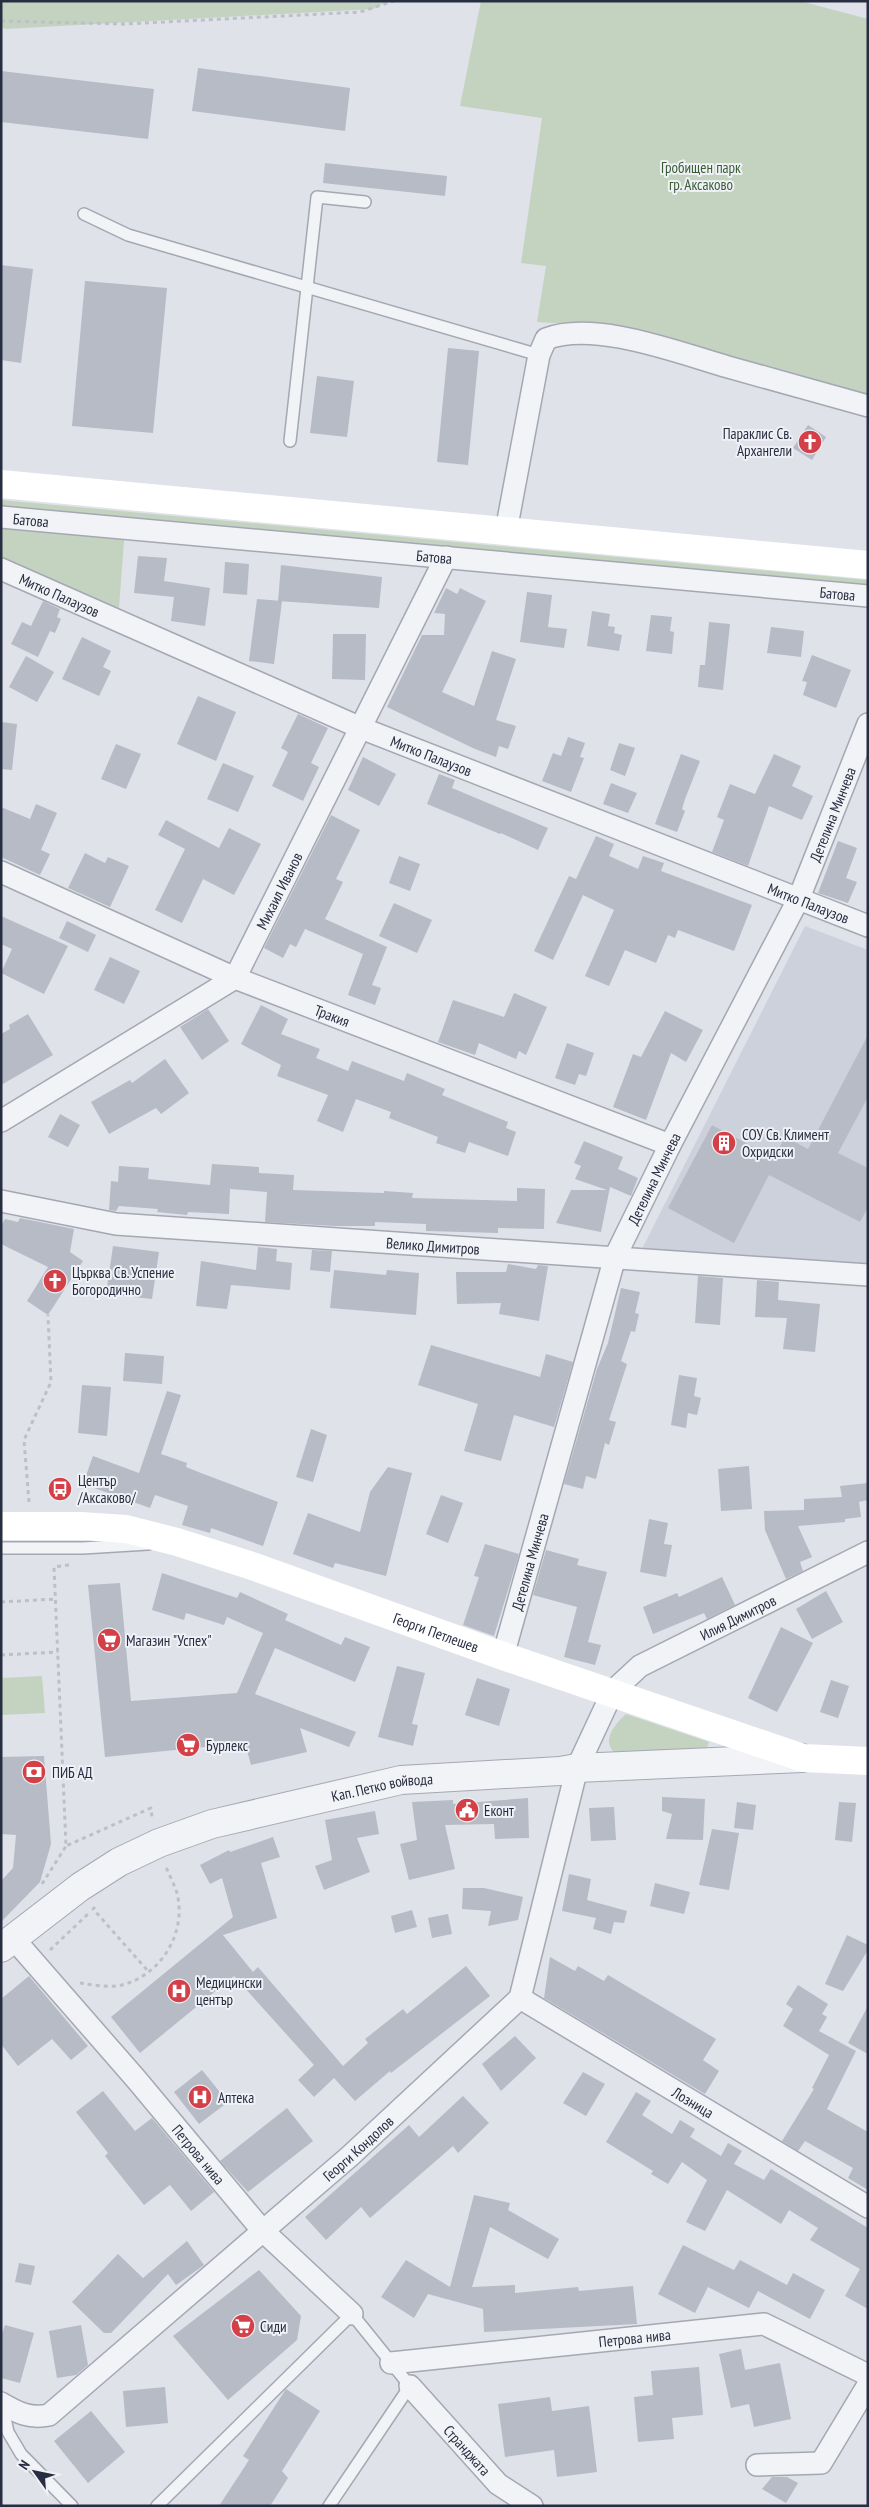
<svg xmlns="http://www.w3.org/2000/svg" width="869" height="2507" viewBox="0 0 869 2507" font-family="'PT Sans Narrow',sans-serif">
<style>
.built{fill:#cdd1db}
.green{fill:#c3d3c0}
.building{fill:#b6bbc6}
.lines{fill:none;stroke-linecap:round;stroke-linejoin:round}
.service-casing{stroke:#a4a8b3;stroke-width:14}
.minor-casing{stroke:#a4a8b3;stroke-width:24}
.tertiary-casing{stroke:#a4a8b3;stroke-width:30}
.path{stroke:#bdc0c8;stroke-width:3;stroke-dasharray:4 4;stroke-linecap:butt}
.service{stroke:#f2f3f7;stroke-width:11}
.minor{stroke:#f2f3f7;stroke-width:21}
.tertiary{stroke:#f2f3f7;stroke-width:28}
.secondary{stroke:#fff;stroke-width:28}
.labels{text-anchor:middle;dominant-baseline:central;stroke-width:4;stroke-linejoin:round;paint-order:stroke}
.park-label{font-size:15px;fill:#385d34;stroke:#eff1f6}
.poi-label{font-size:15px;fill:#282e41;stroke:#eff1f6;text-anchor:start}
.street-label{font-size:15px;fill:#282e41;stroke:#eff1f6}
</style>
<rect width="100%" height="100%" fill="#dfe2e9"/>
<polygon class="built" points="805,926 868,950 868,1264 642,1249"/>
<g class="green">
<polygon points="1,1 388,1 373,9 5,29 1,27"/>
<polygon points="481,1 800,1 868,19 868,397 619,327 537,322 546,266 521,263 542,118 460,106"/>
<polygon points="1,500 868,580 868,596 125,528 118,621 1,569"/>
<polygon points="42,1676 45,1713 1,1715 1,1678"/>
<path d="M626,1714l83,28 -2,6 -6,2 -87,2c-13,-12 2,-29 12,-38z"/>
</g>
<g class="building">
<polygon points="198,68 350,88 345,131 192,111"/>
<polygon points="1,71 154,89 148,139 1,122"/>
<polygon points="325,163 447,176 445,196 323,183"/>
<polygon points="1,265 33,269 21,363 1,360"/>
<polygon points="85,281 167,288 153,433 72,426"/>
<polygon points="448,348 479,351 468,465 437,462"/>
<polygon points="317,376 354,381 347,437 310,433"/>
<polygon points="808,425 826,437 812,460 793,448"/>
<polygon points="138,556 167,558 164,581 210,588 205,626 171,621 174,597 134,593"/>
<polygon points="225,562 249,564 247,595 223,593"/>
<polygon points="281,565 382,577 379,608 278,601"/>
<polygon points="446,588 457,594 460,588 486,601 442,692 474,706 492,651 516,659 496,720 516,726 508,749 499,746 496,757 475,749 387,707 422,635 444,635 445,614 434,613"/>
<polygon points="527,592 552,595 548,627 567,629 564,648 520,642"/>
<polygon points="257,599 282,601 274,664 249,661"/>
<polygon points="43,601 60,609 57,617 61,619 55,633 50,631 38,657 11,644 22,622 31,626"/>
<polygon points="592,611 610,614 608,626 615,627 614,633 622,635 619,651 587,646"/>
<polygon points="651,615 672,617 670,631 674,632 672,654 646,651"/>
<polygon points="709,622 730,624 723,690 698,687 700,665 705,665"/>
<polygon points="771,627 804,631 801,657 767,653"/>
<polygon points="333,634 366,634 365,680 332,679"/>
<polygon points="82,637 111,651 103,667 111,671 99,696 62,679"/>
<polygon points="812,655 851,670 836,708 803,695 807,682 802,681"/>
<polygon points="26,656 54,672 37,702 9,687"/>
<polygon points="198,696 236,712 216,761 177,744"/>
<polygon points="298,714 328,728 311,763 319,767 303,801 272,786 288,752 281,748"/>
<polygon points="1,722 17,724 12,770 1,769"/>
<polygon points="568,737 585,743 580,757 584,758 571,792 542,781 553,753 561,756"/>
<polygon points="619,743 635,748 625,776 610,770"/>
<polygon points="116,744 141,754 126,789 101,779"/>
<polygon points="681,754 700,761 685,799 682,809 685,811 677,832 655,824"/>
<polygon points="774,754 801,766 792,786 813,796 802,820 769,806 748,866 712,852 724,820 717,817 730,784 755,794"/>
<polygon points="363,757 396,774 379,806 348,790"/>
<polygon points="223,763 254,776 238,812 207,799"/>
<polygon points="439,774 455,780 452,788 548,828 538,850 501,833 500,834 427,804"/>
<polygon points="611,783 637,793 628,813 603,804"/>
<polygon points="36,804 57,813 41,850 50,854 40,875 1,857 1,807 30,819"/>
<polygon points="331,815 360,830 336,879 343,882 325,919 387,947 372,985 381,988 375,1005 348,995 363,954 305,929 296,947 290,944 283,958 264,948"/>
<polygon points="166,820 219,848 229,828 261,844 234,895 203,879 182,923 155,910 185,849 158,835"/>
<polygon points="596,836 614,844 609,856 638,869 643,856 664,863 661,871 752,905 734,951 678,930 675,938 668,935 656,963 625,950 609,986 585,976 614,910 583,895 553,960 534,951 569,876 576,879"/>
<polygon points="838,841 857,848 846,878 857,882 848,903 818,893"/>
<polygon points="85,853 105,863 108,857 129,866 110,907 68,888"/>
<polygon points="399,856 420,864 410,891 389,883"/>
<polygon points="394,903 432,920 417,953 379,936"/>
<polygon points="1,916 68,946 44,994 1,973 12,949 1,944"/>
<polygon points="67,921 96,935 88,952 59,938"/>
<polygon points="110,957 140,971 124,1004 94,990"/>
<polygon points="514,993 547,1007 526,1055 519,1051 516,1059 479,1043 475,1055 438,1042 453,1000 504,1017"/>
<polygon points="261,1005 288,1019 281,1034 320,1049 316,1058 348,1071 352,1061 404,1081 407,1073 445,1089 442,1095 508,1122 506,1128 516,1132 508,1156 469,1142 465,1153 436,1143 438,1137 389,1118 391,1112 356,1099 343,1132 317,1121 328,1095 277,1076 281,1065 241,1044"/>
<polygon points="208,1009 229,1041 202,1060 180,1027"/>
<polygon points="665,1011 703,1030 686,1062 671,1053 646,1120 613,1107 633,1054 641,1057"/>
<polygon points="28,1014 53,1055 1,1085 1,1034 10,1029 9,1025"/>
<polygon points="868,1035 868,1097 838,1153 868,1168 868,1207 860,1222 769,1175 734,1243 668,1208 712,1125 774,1158 785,1137 808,1149"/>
<polygon points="567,1043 594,1053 586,1076 579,1074 575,1085 555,1078"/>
<polygon points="165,1059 189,1093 161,1114 156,1108 109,1134 91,1102 130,1080 132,1083"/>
<polygon points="60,1114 80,1125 68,1147 48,1137"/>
<polygon points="584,1141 623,1157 618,1169 638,1178 631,1196 610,1187 601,1232 556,1223 571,1190 607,1190 575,1179 581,1166 574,1163"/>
<polygon points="212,1164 259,1167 259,1173 294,1175 293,1190 384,1193 384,1191 413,1193 412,1198 517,1201 517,1188 545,1189 544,1229 498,1228 498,1233 426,1231 426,1224 375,1222 375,1226 335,1226 265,1222 267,1192 230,1189 229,1214 188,1212 187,1215 157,1212 158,1209 119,1206 116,1211 109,1210 111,1181 118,1182 119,1166 149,1168 148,1179 210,1185"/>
<polygon points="20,1218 74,1229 70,1252 83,1261 48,1315 27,1301 48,1267 1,1244 1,1226 5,1219 18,1222"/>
<polygon points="113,1246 159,1252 152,1299 106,1294"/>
<polygon points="258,1247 277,1249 276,1261 292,1263 290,1290 231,1285 227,1309 196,1306 201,1261 256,1270"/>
<polygon points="312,1250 332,1251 330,1272 310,1270"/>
<polygon points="508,1264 536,1269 538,1265 548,1266 539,1321 499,1314 501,1303 457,1304 456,1272 506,1272"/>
<polygon points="334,1270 386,1275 387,1270 419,1273 416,1315 330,1308"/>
<polygon points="698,1276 723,1278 720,1325 695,1323"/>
<polygon points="757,1280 779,1282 778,1300 820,1304 815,1352 783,1349 787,1318 755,1317"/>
<polygon points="621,1288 640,1292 635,1313 639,1314 635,1332 631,1331 621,1361 627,1364 609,1420 616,1422 609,1445 605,1443 596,1479 586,1476 583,1489 564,1484 597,1369 608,1343"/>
<polygon points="431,1345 540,1377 546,1354 573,1362 554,1427 514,1415 501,1461 464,1451 478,1404 418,1385"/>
<polygon points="125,1353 164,1356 162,1384 123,1381"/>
<polygon points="679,1375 697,1378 694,1396 701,1398 697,1415 688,1413 686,1428 671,1425"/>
<polygon points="82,1385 111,1387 107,1436 78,1433"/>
<polygon points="167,1391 181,1395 161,1454 187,1463 186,1467 201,1473 278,1502 263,1546 211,1528 210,1533 182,1525 188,1506 155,1495 150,1508 83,1484 93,1456 139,1473"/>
<polygon points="311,1429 327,1435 313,1482 296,1477"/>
<polygon points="749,1466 752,1509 721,1511 718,1469"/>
<polygon points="388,1467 412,1473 386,1576 335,1563 333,1568 293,1554 308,1513 360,1532 370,1492"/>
<polygon points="868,1483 868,1500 859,1502 861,1517 845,1519 845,1522 798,1526 812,1557 800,1562 803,1571 786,1579 765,1530 764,1511 804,1510 804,1499 842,1497 840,1486"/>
<polygon points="441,1495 463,1503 448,1543 426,1534"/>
<polygon points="649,1519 668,1523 664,1544 672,1545 666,1577 640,1572"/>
<polygon points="485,1544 519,1554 494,1636 463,1625 479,1577 474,1576"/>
<polygon points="546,1550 579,1559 577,1565 607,1572 588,1642 601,1645 595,1665 564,1657 577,1607 533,1595"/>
<polygon points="162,1573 237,1598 240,1592 288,1614 285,1620 341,1645 345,1637 370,1647 355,1682 275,1648 255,1694 356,1732 349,1747 300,1728 307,1752 251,1765 245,1743 105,1757 88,1585 120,1583 131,1701 237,1693 263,1633 227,1617 224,1625 186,1613 184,1620 152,1610"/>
<polygon points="722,1577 735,1605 707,1619 704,1613 653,1634 643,1607 677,1593 679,1597"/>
<polygon points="826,1591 843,1622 812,1639 796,1609"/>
<polygon points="781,1627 813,1643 777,1712 748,1698"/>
<polygon points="397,1666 425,1673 412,1724 418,1725 413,1746 378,1737"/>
<polygon points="477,1678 510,1689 499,1726 465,1715"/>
<polygon points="831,1680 849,1686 838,1718 820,1712"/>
<polygon points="44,1756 51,1844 40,1882 1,1922 1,1881 13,1868 16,1835 1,1834 1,1757"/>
<polygon points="662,1797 705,1799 703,1840 666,1839 672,1814 662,1811"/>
<polygon points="528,1798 529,1838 495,1839 494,1824 445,1825 455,1869 409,1880 400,1844 417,1840 412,1802 453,1800 453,1804"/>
<polygon points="737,1802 756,1805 753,1830 734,1828"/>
<polygon points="839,1802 856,1803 852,1842 835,1840"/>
<polygon points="614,1807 616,1840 591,1841 589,1808"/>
<polygon points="375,1811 379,1834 357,1838 370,1872 324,1890 315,1866 332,1860 325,1820"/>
<polygon points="712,1829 739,1833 729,1890 699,1885"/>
<polygon points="273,1837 280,1857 261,1863 277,1918 223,1935 253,1972 258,1967 343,2066 368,2043 365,2039 403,2009 407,2014 466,1966 490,1996 391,2073 390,2071 355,2101 334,2078 314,2097 298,2080 314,2065 234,1976 140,2053 111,2017 233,1917 222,1878 210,1884 200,1865 229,1850 230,1852"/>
<polygon points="569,1874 591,1879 587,1900 627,1911 624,1923 614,1922 611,1934 593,1929 596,1918 562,1911"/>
<polygon points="655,1883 690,1892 684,1914 650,1906"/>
<polygon points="463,1888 484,1888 523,1897 518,1920 488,1926 491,1911 462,1909"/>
<polygon points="412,1910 417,1927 395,1933 391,1916"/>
<polygon points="448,1914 452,1934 432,1938 428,1918"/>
<polygon points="847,1935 868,1945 868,1950 843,1991 825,1984"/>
<polygon points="550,1957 575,1971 578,1966 604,1981 608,1975 716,2039 703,2060 719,2071 705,2094 544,1998"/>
<polygon points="29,1976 88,2046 71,2060 52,2039 18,2066 1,2044 1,1999"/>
<polygon points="798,1985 828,2004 822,2014 827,2017 819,2031 856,2051 827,2109 868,2132 868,2190 848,2178 853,2168 805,2141 798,2151 782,2141 814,2089 812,2088 829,2055 783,2026 793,2009 786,2004"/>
<polygon points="868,2006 868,2054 848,2043"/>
<polygon points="515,2036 536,2058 501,2091 482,2064"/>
<polygon points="202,2070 228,2102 199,2124 174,2092"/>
<polygon points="583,2072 605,2084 586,2116 563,2103"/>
<polygon points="103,2091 135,2131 152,2118 214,2192 191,2211 170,2185 144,2205 105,2156 108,2153 76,2112"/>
<polygon points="636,2092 651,2101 642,2115 672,2134 680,2120 695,2129 690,2137 721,2156 728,2143 742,2151 734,2164 764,2180 771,2169 868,2228 868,2309 845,2296 860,2269 810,2240 818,2228 789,2210 781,2224 727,2190 705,2231 686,2222 707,2180 682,2162 668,2184 651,2174 653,2171 606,2142"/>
<polygon points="463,2096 489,2123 458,2153 453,2146 370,2218 361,2207 326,2240 305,2217 409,2125 419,2137"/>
<polygon points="287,2108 313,2141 248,2192 220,2161"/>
<polygon points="474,2195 510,2203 508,2210 559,2239 548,2259 490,2227 472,2287 515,2285 515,2293 578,2287 579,2291 633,2286 637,2324 484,2332 483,2309 428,2294 414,2318 381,2297 406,2260 450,2287"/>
<polygon points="187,2241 204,2265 176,2285 168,2274 111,2333 104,2333 72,2302 118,2254 143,2278"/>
<polygon points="683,2245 734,2270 740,2260 787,2285 793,2273 825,2290 810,2319 758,2291 749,2308 708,2287 695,2313 658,2294"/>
<polygon points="19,2263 35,2266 31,2285 15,2282"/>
<polygon points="259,2270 301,2316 297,2340 228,2400 173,2336"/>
<polygon points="5,2325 34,2333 20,2383 1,2378 1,2337"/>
<polygon points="81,2325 88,2365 76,2375 57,2378 49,2331"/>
<polygon points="741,2349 745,2370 780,2363 791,2419 754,2427 749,2404 731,2408 719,2354"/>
<polygon points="699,2367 703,2415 672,2418 674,2439 638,2442 634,2397 653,2395 651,2371"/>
<polygon points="165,2387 168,2423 126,2427 123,2391"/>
<polygon points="286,2389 320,2411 282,2471 288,2478 270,2506 219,2506 249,2460 243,2456"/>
<polygon points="550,2397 552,2411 589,2406 597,2472 557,2477 554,2450 505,2457 498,2404"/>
<polygon points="91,2411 125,2452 88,2483 54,2441"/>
<polygon points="772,2477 787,2477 798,2483 786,2503 762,2489"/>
</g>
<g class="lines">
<g class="service-casing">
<g id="service">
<polyline points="84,214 128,235 539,355"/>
<polyline points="290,441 317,197 365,202"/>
<polyline points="1,1548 83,1548 148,1544"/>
<polyline points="2,2404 8,2432 21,2454 72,2506"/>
<polyline points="157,2506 352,2314 410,2386 329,2506"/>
</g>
</g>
<g class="minor-casing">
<g id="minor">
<path id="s1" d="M1,517l867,79"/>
<path d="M506,531l33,-176 7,-16c48,-19 133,14 182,28 47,13 93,26 140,39"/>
<path id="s2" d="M1,569l360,159 507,198"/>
<path id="s3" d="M1,872l234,106 435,167"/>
<path id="s4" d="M1,1121l234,-143 211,-421"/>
<path id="s5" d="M1,1201l115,23 752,51"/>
<path id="s6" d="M503,1656l112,-399 55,-112 129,-247 69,-174"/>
<path id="s7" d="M13,1938l123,141 126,151 90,84"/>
<path id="s8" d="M520,1998l348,209"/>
<path id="s9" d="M391,2363l373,-39 104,51"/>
<path id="s10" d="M410,2386l88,98 34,22"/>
<path id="s11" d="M1,2403c17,10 29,16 48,12l301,-259 170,-158 57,-230 36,-77 27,-25 228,-114"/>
<polyline points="757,2465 821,2463 868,2385"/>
</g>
</g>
<g class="tertiary-casing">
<g id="tertiary">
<path id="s12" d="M1,1948l79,-61 39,-25 40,-19 53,-19 189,-44 159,-9 17,-3 225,-10"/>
</g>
</g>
<g class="path">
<polyline points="1,21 124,24 283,16 360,12 394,1"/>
<polyline points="29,1502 24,1440 51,1382 48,1315"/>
<polyline points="69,1565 54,1567 66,1846 151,1808 152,1818"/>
<polyline points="1,1602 56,1599"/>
<polyline points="1,1655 58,1652"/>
<polyline points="42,1884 66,1846"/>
<polyline points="95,1907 93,1909 148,1971"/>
<polyline points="50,1950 89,1913"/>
<path d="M80,1983c13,2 29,5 42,2 39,-10 65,-52 55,-92 -3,-9 -8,-19 -12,-28"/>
</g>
<use href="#service" class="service"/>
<use href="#minor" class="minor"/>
<use href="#tertiary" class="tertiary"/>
<g class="secondary">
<polyline points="1,484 868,565"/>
<path id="s13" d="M1,1526h80l45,3 51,13 75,24 251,90 300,102 65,3"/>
</g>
</g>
<defs>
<g id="church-disc" transform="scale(1.25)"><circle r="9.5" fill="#d34047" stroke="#eff1f6"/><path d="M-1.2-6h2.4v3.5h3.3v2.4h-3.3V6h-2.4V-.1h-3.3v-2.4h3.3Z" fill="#fff"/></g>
<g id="building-disc" transform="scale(1.25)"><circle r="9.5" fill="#d34047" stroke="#eff1f6"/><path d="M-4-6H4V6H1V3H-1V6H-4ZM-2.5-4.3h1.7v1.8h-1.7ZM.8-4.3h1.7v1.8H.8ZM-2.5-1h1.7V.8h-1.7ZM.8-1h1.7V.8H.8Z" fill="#fff"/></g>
<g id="bus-disc" transform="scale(1.25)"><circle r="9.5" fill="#d34047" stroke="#eff1f6"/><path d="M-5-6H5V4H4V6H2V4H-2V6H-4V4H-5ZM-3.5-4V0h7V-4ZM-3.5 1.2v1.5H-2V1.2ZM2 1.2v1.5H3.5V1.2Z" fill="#fff"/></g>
<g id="supermarket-disc" transform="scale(1.25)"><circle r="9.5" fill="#d34047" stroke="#eff1f6"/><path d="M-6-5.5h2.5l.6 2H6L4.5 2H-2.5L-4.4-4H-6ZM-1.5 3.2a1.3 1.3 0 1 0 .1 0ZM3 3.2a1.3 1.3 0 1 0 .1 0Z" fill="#fff"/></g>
<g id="bank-disc" transform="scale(1.25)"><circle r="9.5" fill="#d34047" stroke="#eff1f6"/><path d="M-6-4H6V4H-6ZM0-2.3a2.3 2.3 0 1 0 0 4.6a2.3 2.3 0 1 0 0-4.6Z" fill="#fff"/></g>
<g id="civic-disc" transform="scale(1.25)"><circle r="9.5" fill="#d34047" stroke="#eff1f6"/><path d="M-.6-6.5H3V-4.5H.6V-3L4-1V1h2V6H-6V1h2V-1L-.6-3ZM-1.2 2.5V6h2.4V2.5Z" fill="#fff"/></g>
<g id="hospital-disc" transform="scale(1.25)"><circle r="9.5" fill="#d34047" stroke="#eff1f6"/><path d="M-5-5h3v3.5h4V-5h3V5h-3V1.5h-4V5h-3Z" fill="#fff"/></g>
</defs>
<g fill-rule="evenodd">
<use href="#church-disc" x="810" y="442"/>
<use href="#building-disc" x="724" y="1143"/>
<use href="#church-disc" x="55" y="1281"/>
<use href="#bus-disc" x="60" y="1489"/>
<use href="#supermarket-disc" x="109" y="1640"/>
<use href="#supermarket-disc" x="188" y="1745"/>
<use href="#bank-disc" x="34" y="1772"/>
<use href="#civic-disc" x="467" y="1810"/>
<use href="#hospital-disc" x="179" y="1991"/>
<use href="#hospital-disc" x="200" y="2097"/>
<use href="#supermarket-disc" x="243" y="2326"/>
</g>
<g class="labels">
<g class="park-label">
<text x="701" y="167">Гробищен парк<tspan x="701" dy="17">гр. Аксаково</tspan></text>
</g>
<g class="poi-label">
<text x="792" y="433" text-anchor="end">Параклис Св.<tspan x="792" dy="17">Архангели</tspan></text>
<text x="742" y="1134">СОУ Св. Климент<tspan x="742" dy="17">Охридски</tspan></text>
<text x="72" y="1272">Църква Св. Успение<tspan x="72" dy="17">Богородично</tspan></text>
<text x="78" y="1480">Център<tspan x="78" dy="17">/Аксаково/</tspan></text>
<text x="126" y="1640">Магазин "Успех"</text>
<text x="206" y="1745">Бурлекс</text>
<text x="52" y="1772">ПИБ АД</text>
<text x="484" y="1810">Еконт</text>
<text x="196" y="1982">Медицински<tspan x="196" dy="17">център</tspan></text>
<text x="218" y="2097">Аптека</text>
<text x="260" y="2326">Сиди</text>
</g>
<g class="street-label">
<text stroke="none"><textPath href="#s1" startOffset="30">Батова</textPath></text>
<text stroke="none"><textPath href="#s1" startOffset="435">Батова</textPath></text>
<text stroke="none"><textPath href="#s1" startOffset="840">Батова</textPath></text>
<text stroke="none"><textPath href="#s2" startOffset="64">Митко Палаузов</textPath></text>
<text stroke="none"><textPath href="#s2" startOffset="469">Митко Палаузов</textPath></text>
<text stroke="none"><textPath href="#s6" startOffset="908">Детелина Минчева</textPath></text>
<text stroke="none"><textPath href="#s4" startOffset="372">Михаил Иванов</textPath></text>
<text stroke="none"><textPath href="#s2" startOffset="874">Митко Палаузов</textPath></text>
<text stroke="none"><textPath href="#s3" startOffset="361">Тракия</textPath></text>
<text stroke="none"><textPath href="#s6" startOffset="502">Детелина Минчева</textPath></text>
<text stroke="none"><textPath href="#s5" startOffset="435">Велико Димитров</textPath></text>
<text stroke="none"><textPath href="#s6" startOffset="98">Детелина Минчева</textPath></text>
<text stroke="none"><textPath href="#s11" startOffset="1148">Илия Димитров</textPath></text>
<text stroke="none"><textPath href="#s13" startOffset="452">Георги Петлешев</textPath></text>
<text stroke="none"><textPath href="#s12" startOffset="421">Кап. Петко войвода</textPath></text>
<text stroke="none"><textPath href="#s8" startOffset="202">Лозница</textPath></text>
<text stroke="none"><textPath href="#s11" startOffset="459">Георги Кондолов</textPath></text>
<text stroke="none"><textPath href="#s7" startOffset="285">Петрова нива</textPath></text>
<text stroke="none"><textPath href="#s9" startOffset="245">Петрова нива</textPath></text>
<text stroke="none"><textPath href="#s10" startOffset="86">Странджата</textPath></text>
</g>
</g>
<rect width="869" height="2507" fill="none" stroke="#282e41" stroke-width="5"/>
<g transform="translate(35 2472) rotate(303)" stroke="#eff1f6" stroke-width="4" paint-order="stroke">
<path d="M0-4L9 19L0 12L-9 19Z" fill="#282e41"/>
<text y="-8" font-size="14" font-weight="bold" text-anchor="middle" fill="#282e41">N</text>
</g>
</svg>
